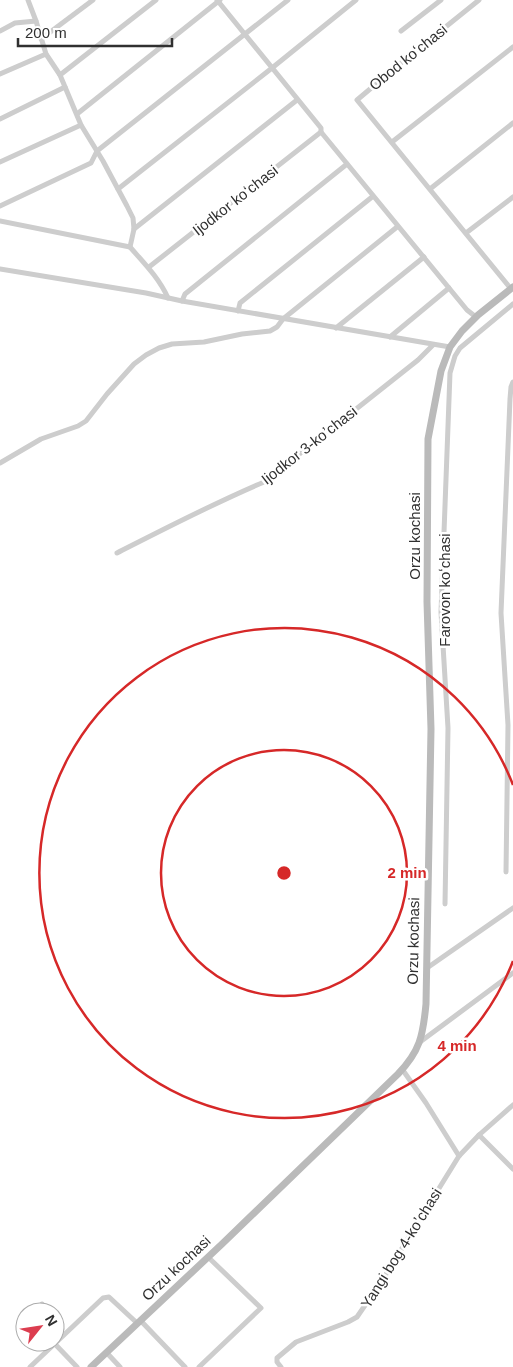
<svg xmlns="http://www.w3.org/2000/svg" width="513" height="1367" viewBox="0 0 513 1367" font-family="Helvetica,sans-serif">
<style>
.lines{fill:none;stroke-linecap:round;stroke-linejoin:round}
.street{stroke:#cdcdcd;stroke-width:5}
.secondary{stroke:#bababa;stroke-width:7}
.ring{fill:none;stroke:#d62828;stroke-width:2.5}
.labels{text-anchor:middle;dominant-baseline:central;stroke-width:5;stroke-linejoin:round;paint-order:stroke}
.street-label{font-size:15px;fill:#303030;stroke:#fff}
.centre{fill:#d62828;stroke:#fff;stroke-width:2.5}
.ring-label{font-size:15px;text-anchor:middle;font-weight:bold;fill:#d62828;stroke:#fff;stroke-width:5;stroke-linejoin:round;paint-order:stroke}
</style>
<rect width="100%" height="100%" fill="#fff"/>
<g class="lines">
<g class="street">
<path d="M28,0l8,21 10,33 14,21 21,50 22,36 24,45 6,12 1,11 -4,18c14,16 29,31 38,51"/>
<polyline points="217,0 321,128 321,132 467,310 476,317"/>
<polyline points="479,0 407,58 357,100 511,289"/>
<polyline points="0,31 15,23 36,21"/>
<polyline points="401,31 441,0"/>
<polyline points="41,39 93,0"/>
<polyline points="0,74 46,54"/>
<polyline points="60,75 156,0"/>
<polyline points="77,114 220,0"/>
<polyline points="0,119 65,87"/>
<polyline points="392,142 513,47"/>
<polyline points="0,162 81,125"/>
<polyline points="118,189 272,68 356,0"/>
<polyline points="430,189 513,123"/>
<polyline points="0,206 91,163 97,151 288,0"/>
<polyline points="0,221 130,247"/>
<polyline points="134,229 297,100"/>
<polyline points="466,233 513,197"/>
<polyline points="149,267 321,132"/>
<polyline points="0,269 146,293 182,301 450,347"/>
<polyline points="182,301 185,294 347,164"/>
<polyline points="238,311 240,303 372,197"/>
<polyline points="336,328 424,257"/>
<polyline points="390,337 449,288"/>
<polyline points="0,463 41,439 78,426 86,421 107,394 134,364 146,355 159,348 172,344 204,342 242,334 270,331 277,327 283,319 397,227"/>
<path d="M117,553c49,-25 97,-50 147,-71l154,-122 15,-15"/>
<polyline points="506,872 508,725 501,613 510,399 511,387 513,382"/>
<polyline points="445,904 448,728 441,612 450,373 455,356 460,348 513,304"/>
<polyline points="427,968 513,908"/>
<polyline points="420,1042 513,973"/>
<polyline points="402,1069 426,1103 459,1156"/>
<polyline points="479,1135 513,1169"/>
<polyline points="40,1312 42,1304"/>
<polyline points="140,1320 185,1367"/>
<polyline points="53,1342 77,1367"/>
<polyline points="106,1352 120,1367"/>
<polyline points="30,1367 103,1298 109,1297 137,1323"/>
<polyline points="199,1367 261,1308 208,1257"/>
<polyline points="281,1367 277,1362 277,1358 296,1342 348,1322 357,1317 383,1279 459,1156 479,1135 513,1105"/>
</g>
<path class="secondary" d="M91,1367l131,-123 176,-170c22,-23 25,-38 28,-70l5,-275 -4,-127 1,-163 13,-68 9,-24 12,-16 16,-16 35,-28"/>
</g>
<g class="ring">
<circle cx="284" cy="873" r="123"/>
<path d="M513 961A245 245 0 1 1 513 785"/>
</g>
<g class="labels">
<g class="street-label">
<text transform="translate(408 57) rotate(-39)">Obod koʻchasi</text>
<text transform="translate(235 200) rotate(-38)">Ijodkor koʻchasi</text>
<text transform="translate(309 445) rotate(-38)">Ijodkor 3-koʼchasi</text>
<text transform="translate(414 536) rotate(-90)">Orzu kochasi</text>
<text transform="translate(444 590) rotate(-90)">Farovon koʻchasi</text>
<text transform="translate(413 941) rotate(-89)">Orzu kochasi</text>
<text transform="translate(401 1248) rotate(-58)">Yangi bog 4-koʼchasi</text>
<text transform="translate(176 1268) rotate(-43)">Orzu kochasi</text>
</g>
</g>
<circle cx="284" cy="873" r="8" class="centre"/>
<g class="ring-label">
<text x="407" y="878">2 min</text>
<text x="457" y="1051">4 min</text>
</g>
<g transform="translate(40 1327) rotate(60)"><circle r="24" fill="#ffffff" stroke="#acacac"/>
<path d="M0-4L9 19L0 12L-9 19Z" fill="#dc3d4f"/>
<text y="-8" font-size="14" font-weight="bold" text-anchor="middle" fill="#303030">N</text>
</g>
<path d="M18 38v8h154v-8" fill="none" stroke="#303030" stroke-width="2.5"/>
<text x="25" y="38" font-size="15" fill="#303030" stroke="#ffffff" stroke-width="4" paint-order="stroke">200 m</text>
</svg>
